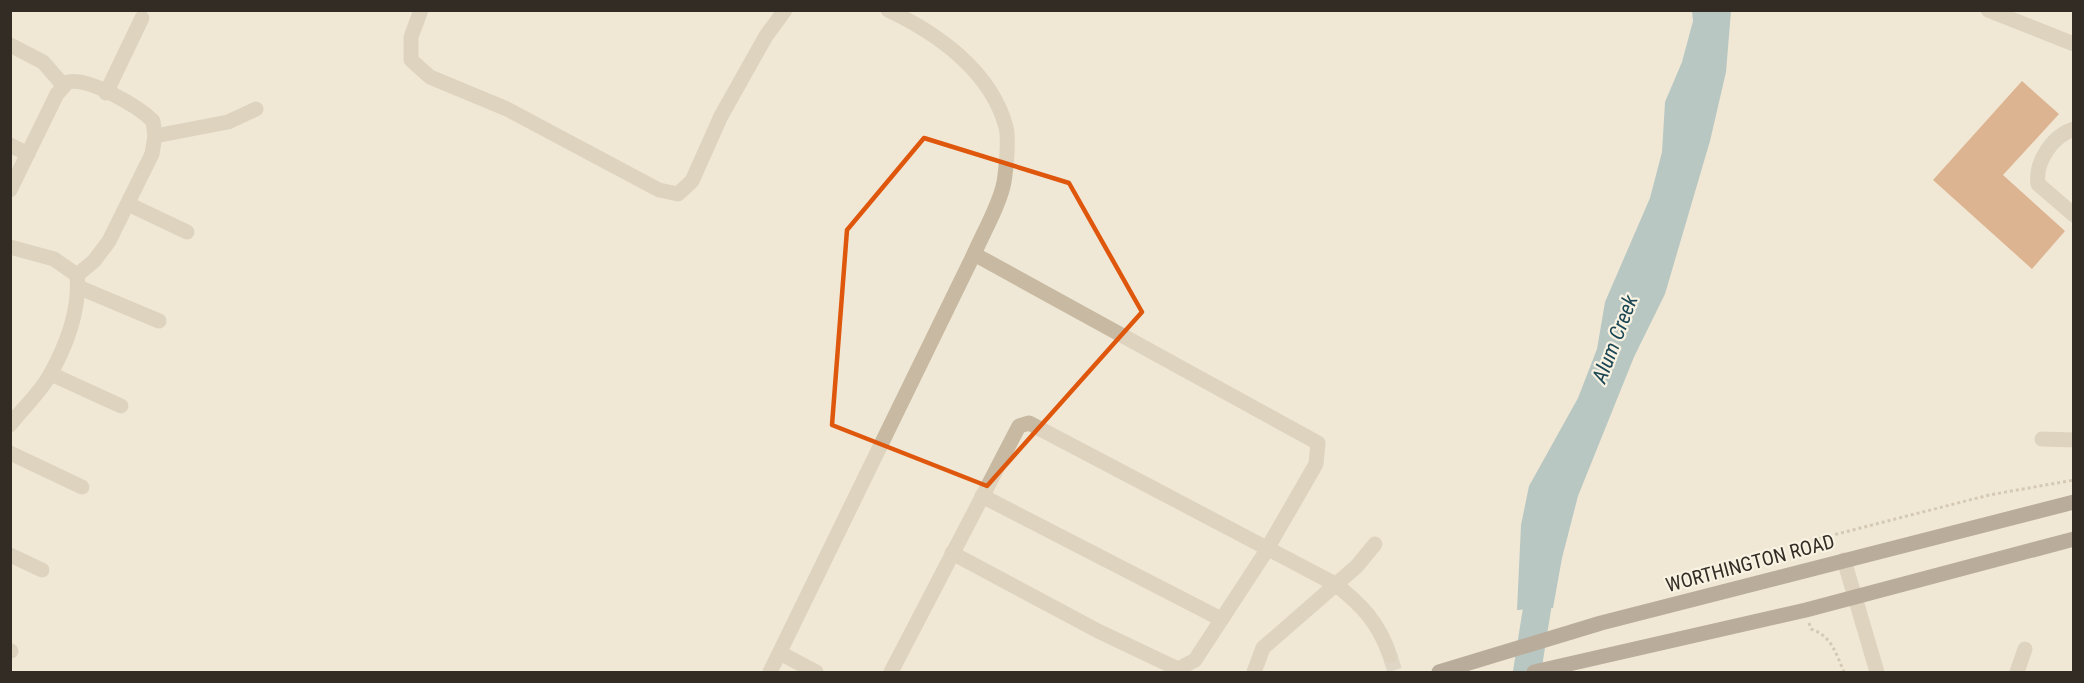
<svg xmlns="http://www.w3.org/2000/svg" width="2084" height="683" viewBox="0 0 2084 683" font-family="'Roboto Condensed',sans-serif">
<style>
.water{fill:#75a1ad}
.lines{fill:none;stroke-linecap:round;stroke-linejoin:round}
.river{stroke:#75a1ad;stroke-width:28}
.building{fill:#c6773e}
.minor-tunnel{stroke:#cac2b3;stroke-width:15;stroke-dasharray:15 8;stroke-linecap:butt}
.path{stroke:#b4a48d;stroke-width:3;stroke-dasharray:3 3;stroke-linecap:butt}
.minor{stroke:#c8baa2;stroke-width:15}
.major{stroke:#756555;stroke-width:15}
.marked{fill:none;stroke:#df570d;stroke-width:4.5;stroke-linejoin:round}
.labels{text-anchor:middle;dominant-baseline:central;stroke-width:4.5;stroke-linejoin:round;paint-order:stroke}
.street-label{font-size:20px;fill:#332c25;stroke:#f8f2e2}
.water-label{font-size:21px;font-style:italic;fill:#1b4654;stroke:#f8f2e2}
</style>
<rect width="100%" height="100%" fill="#f0e8d6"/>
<polygon class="water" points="1692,11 1731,11 1726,72 1710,141 1665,294 1634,357 1578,496 1562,558 1553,608 1517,610 1521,525 1529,486 1578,398 1597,349 1605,302 1650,198 1662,152 1665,102 1682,62 1693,21"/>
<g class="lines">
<polyline class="river" points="1527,672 1543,571"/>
</g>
<polygon class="building" points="2022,81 2059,114 2003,175 2065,231 2032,269 1933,180"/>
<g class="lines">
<polyline class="minor-tunnel" points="1390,656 1395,672"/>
<g class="path">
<polyline points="1793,559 1790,546 1989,495 2074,480"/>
<path d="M1809,623l2,6c21,7 25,25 33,43"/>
</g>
<g class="minor">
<polyline points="421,10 411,37 411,60 430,77 507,109 659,190 678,194 692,181 721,116 766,36 785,10"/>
<polyline points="1988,10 2074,44"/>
<polyline points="10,45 43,62 63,85"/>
<polyline points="106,93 142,18"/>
<path d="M2074,129c-22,7 -39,33 -36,55l36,31"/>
<polyline points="155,136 228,122 256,109"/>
<polyline points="10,145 28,154"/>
<path d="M10,190l47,-96 11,-12c21,-5 71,25 85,39l2,15 -3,18 -43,87 -15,20 -17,14"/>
<polyline points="128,204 187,232"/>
<path d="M10,247l44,12 23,16c3,33 -10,69 -26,98 -10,19 -28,35 -41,52"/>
<polyline points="974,254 1318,443 1316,464 1263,556 1195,660 1173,672"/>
<polyline points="78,287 159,321"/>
<polyline points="51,374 121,406"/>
<polyline points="2042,439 2074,440"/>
<polyline points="10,453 82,487"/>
<polyline points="982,496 1221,619"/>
<polyline points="952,553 1098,631 1178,669"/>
<polyline points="10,555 42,570"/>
<polyline points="1844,560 1877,672"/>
<polyline points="10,651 11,651"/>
<polyline points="780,653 816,672"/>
<path d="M770,672l204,-418c9,-21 26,-50 30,-72 2,-12 5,-44 2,-55 -15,-56 -69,-94 -118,-117"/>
<path d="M891,672l128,-246 10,-3 306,161c27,21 44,39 55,72"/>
<polyline points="1254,672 1263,648 1357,566 1375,544"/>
<polyline points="2017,672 2025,649"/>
</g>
<g class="major">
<polyline points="1439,672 1601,623 2074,502"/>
<polyline points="1534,672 1806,610 2074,539"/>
</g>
</g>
<path d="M0 0H2084V683H0ZM924,138l145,45 73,129 -155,174 -155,-61 15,-195z" fill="#f0e8d6" fill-opacity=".55" fill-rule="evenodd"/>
<path class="marked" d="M924,138l145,45 73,129 -155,174 -155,-61 15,-195z"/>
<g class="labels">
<g class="street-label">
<text transform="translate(1750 563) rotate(-15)">WORTHINGTON ROAD</text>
</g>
<g class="water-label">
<text transform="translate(1615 339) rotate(-69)">Alum Creek</text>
</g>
</g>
<rect width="2084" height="683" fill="none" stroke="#332c25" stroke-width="24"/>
</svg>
